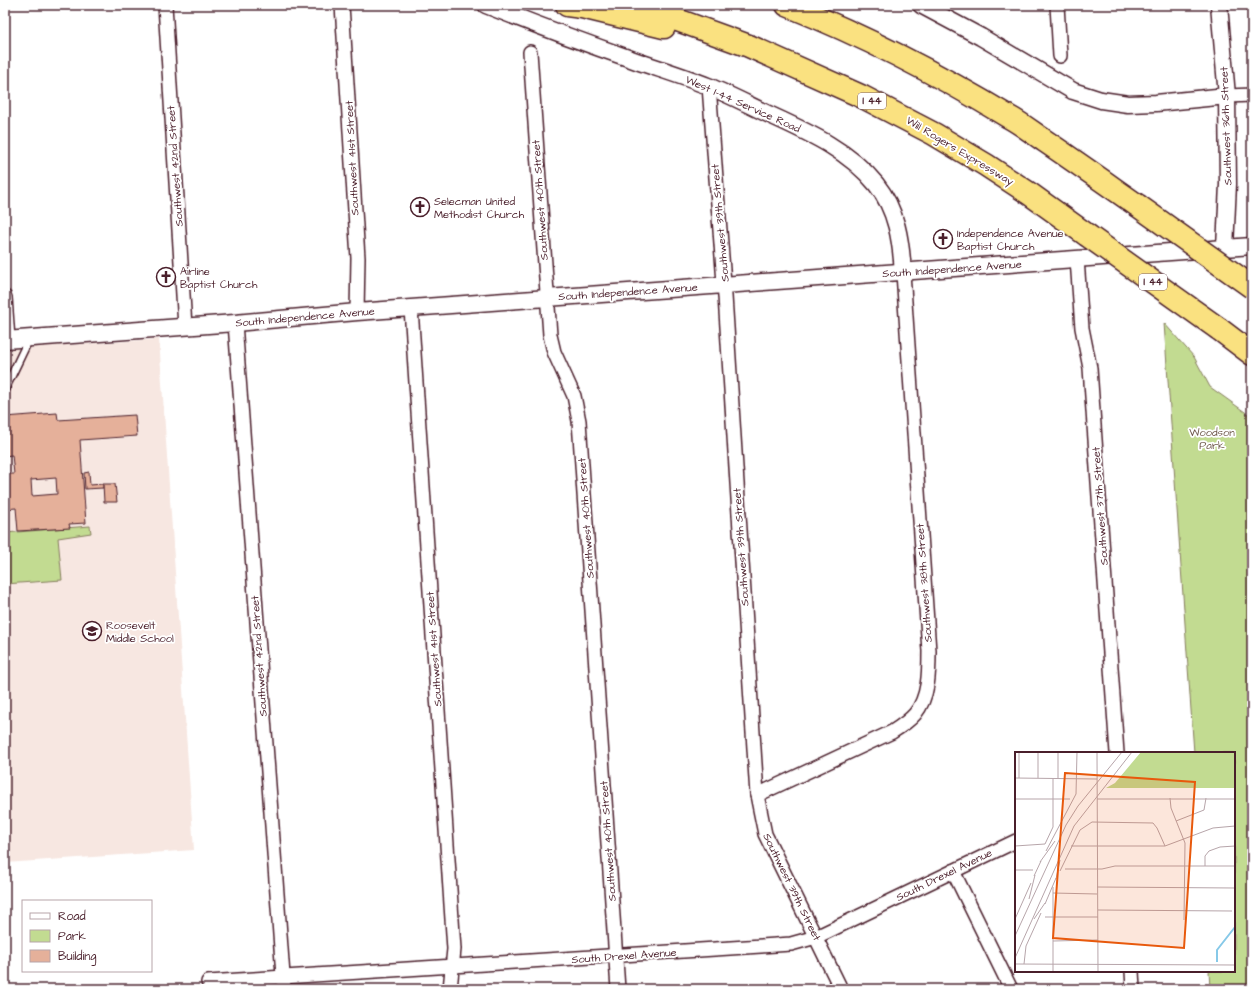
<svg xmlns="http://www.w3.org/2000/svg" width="1257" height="994" viewBox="0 0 1257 994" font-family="'Architects Daughter',sans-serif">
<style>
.built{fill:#f7e7e1}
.green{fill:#c2db91;stroke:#867d5e}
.building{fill:#e5b09a;stroke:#4a1f2b;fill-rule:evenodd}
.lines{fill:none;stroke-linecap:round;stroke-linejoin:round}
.service-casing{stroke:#4a1f2b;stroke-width:10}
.minor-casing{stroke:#4a1f2b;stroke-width:16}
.tertiary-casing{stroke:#4a1f2b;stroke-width:19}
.motorway-casing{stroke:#4a1f2b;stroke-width:25}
.service{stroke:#fff;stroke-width:7}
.minor{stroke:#fff;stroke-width:13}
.tertiary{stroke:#fff;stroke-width:16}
.motorway{stroke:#fae180;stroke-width:22}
.motorway-bridge-casing{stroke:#4a1f2b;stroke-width:25;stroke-linecap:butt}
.motorway-bridge{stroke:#fae180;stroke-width:22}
.labels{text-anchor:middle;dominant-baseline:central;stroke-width:3.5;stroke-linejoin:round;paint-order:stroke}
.shield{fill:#fff;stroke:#80626b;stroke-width:1}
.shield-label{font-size:10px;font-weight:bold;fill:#4a1f2b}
.street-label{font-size:11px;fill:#4a1f2b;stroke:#fff}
.poi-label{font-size:11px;fill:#4a1f2b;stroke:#fff;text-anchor:start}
.park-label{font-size:11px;fill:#6e574a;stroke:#fff}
.inset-river{fill:none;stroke:#87c9e8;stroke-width:2}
.inset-road{fill:none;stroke:#b7a5aa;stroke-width:1}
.view{fill:#e8590c;fill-opacity:0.15;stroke:#e8590c;stroke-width:2}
.inset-edge{fill:none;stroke:#4a1f2b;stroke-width:2}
</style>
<rect width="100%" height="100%" fill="#fff"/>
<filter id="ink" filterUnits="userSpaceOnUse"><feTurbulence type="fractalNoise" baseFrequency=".025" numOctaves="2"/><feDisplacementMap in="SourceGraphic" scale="8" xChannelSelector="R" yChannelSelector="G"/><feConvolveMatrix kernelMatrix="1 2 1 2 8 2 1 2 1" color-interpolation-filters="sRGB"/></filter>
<g filter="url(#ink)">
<polygon class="built" points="159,339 194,850 5,863 5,349"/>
<g class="green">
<polygon points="1164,323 1194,357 1210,387 1252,417 1252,989 1210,989 1209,971 1234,971 1234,753 1194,753"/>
<polygon points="90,526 91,533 58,538 62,580 5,584 5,533"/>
</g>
<g class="building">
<path d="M57,413l1,7 77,-5 2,21 -57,4 6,83 -17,1 1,4 -52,3 -2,-23 -11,1v-35h9l-2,-19 -7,1v-39zM56,478l1,16 -25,2 -1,-16z"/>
<polygon points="89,472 90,485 103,484 103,488 85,489 84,473"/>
<polygon points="103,484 115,484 117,502 104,502"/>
</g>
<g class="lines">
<g class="service-casing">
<polyline id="service" points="5,389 29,339"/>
</g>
<g class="minor-casing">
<g id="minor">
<polyline points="165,5 185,327"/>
<polyline points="342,5 358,258 357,312"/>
<polyline points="1057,5 1060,56"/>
<polyline points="530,52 550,335 554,352 574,396 579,421 618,989"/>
<polyline points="709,86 725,296 757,795 765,834 841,989"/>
<polyline points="1227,96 1252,95"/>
<polyline points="1077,259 1082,328 1090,368 1117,753"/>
<polyline points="5,297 8,339"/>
<polyline points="411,308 454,949 450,989"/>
<polyline points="235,323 284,989"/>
<path d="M757,795l135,-63c8,-5 17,-11 23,-18 14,-17 14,-42 14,-63l-26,-378"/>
<polyline points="953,871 1011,989"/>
<polyline points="1132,971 1133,989"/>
<polyline points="208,982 791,944 816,937 1016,841"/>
</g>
</g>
<g class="tertiary-casing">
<g id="tertiary">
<path d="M486,5c48,19 96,37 145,54 25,9 52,17 77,27 20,8 39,18 58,27 39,18 82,36 110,71 21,26 25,57 27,89"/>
<polyline points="921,5 981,37 1073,91 1101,100 1128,104 1156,103 1227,96"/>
<polyline points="1219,5 1227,96 1228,184 1225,248"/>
<polyline points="5,340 235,323 357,312 1252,246"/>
</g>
</g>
<g class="motorway-casing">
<g id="motorway">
<polyline points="567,5 582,7 664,27"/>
<polyline points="636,5 749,46 863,97 934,134 986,165 1030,194 1087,235"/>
<path d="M787,5c77,31 151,69 222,112 13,7 24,16 36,24 31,21 62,43 92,64"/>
<polyline points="1219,329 1252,354"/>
</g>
</g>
<use href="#service" class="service"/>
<use href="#minor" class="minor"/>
<use href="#tertiary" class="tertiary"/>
<use href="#motorway" class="motorway"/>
<g class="motorway-bridge-casing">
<g id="motorway-bridge">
<polyline points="1137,205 1252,287"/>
<polyline points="1087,235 1219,329"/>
</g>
</g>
<use href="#motorway-bridge" class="motorway-bridge"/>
</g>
</g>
<defs>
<g id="church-ring" transform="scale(1)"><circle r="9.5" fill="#fff" stroke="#4a1f2b" stroke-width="1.5"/><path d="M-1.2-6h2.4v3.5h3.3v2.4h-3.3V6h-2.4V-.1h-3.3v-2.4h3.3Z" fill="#4a1f2b"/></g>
<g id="school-ring" transform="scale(1)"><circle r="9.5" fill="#fff" stroke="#4a1f2b" stroke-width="1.5"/><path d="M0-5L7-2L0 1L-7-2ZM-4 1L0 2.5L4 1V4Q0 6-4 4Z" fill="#4a1f2b"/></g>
</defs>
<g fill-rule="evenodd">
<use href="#church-ring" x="420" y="207"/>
<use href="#church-ring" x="943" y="239"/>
<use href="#church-ring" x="166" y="277"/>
<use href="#school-ring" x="92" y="631"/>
</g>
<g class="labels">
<g class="shield">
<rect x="858" y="93" width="28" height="16" rx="3"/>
<rect x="1139" y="274" width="28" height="16" rx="3"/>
</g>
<g class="shield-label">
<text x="872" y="101">I 44</text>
<text x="1153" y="282">I 44</text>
</g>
<g class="street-label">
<text transform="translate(743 104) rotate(24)">West I-44 Service Road</text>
<text transform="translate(1226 126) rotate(-92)">Southwest 36th Street</text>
<text transform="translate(960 151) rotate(31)">Will Rogers Expressway</text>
<text transform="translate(352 158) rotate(-93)">Southwest 41st Street</text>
<text transform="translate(175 166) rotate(-94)">Southwest 42nd Street</text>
<text transform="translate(540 200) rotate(-94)">Southwest 40th Street</text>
<text transform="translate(720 223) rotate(-95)">Southwest 39th Street</text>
<text transform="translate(952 269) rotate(-4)">South Independence Avenue</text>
<text transform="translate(628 292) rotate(-4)">South Independence Avenue</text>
<text transform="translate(305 317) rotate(-5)">South Independence Avenue</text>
<text transform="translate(1100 506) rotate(-94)">Southwest 37th Street</text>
<text transform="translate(586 518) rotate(-94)">Southwest 40th Street</text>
<text transform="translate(741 547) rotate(-94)">Southwest 39th Street</text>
<text transform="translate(924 583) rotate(-94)">Southwest 38th Street</text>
<text transform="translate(434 649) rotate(-94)">Southwest 41st Street</text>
<text transform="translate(259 656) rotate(-94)">Southwest 42nd Street</text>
<text transform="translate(608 841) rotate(-94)">Southwest 40th Street</text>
<text transform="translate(944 875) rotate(-26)">South Drexel Avenue</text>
<text transform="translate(792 887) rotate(64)">Southwest 39th Street</text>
<text transform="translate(624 956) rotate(-4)">South Drexel Avenue</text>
</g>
<g class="poi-label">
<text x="434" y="201">Selecman United<tspan x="434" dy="13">Methodist Church</tspan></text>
<text x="957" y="233">Independence Avenue<tspan x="957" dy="13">Baptist Church</tspan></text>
<text x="180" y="271">Airline<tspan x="180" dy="13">Baptist Church</tspan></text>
<text x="106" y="625">Roosevelt<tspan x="106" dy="13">Middle School</tspan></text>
</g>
<g class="park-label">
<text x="1212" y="432">Woodson<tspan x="1212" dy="13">Park</tspan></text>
</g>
</g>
<g transform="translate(1015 752)">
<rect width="220" height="220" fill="#fff"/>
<path d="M126,0h94v36h-129l9,-5z" fill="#c2db91"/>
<path class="inset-river" d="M202,210v-12l18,-23"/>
<path class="inset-road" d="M4,0v26M43,0v26M82,0l1,220M0,26l82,1M23,26v-26M155,46l1,10 14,35 -1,77M0,47h55M82,47h138M161,69l28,-11 2,-12M0,94l30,-2 8,-17v-49M56,94h94l48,-18 22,-2M31,99l30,-57 1,-42M25,110l15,-21M190,114v-10l4,-5 11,-4 15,-1M50,117h37l13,-3h120M0,118h18M45,119l20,-41 12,-8 61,1 4,5 8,18M19,124l7,-15M41,127l4,-19M82,135l138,1M38,141l44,1M14,147l6,-24M30,152l11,-26M83,158l134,1M30,165h53M0,167l16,-36M19,167l11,-16M0,184l51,-111 12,-19 44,-54M38,189l45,-1M0,206l59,-132 58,-74M0,212l220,1M9,212l2,-18 15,-33M38,220v-85"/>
<path class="view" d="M50,21l130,9 -11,166 -131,-10z"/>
<rect width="220" height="220" class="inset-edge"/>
</g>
<rect width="1257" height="994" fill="none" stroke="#fff" stroke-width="20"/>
<rect x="10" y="10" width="1237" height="974" fill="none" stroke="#4a1f2b" stroke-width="1.5" filter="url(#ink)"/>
<rect x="22" y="900" width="130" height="72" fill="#ffffff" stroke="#b7a5aa"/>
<rect x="30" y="913" width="20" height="6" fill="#ffffff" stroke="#b7a5aa"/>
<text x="58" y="920" font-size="12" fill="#4a1f2b">Road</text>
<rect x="30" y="930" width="20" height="12" fill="#c2db91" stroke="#b7a5aa"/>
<text x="58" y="940" font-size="12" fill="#4a1f2b">Park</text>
<rect x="30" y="950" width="20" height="12" fill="#e5b09a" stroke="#b7a5aa"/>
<text x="58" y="960" font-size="12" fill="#4a1f2b">Building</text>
</svg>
